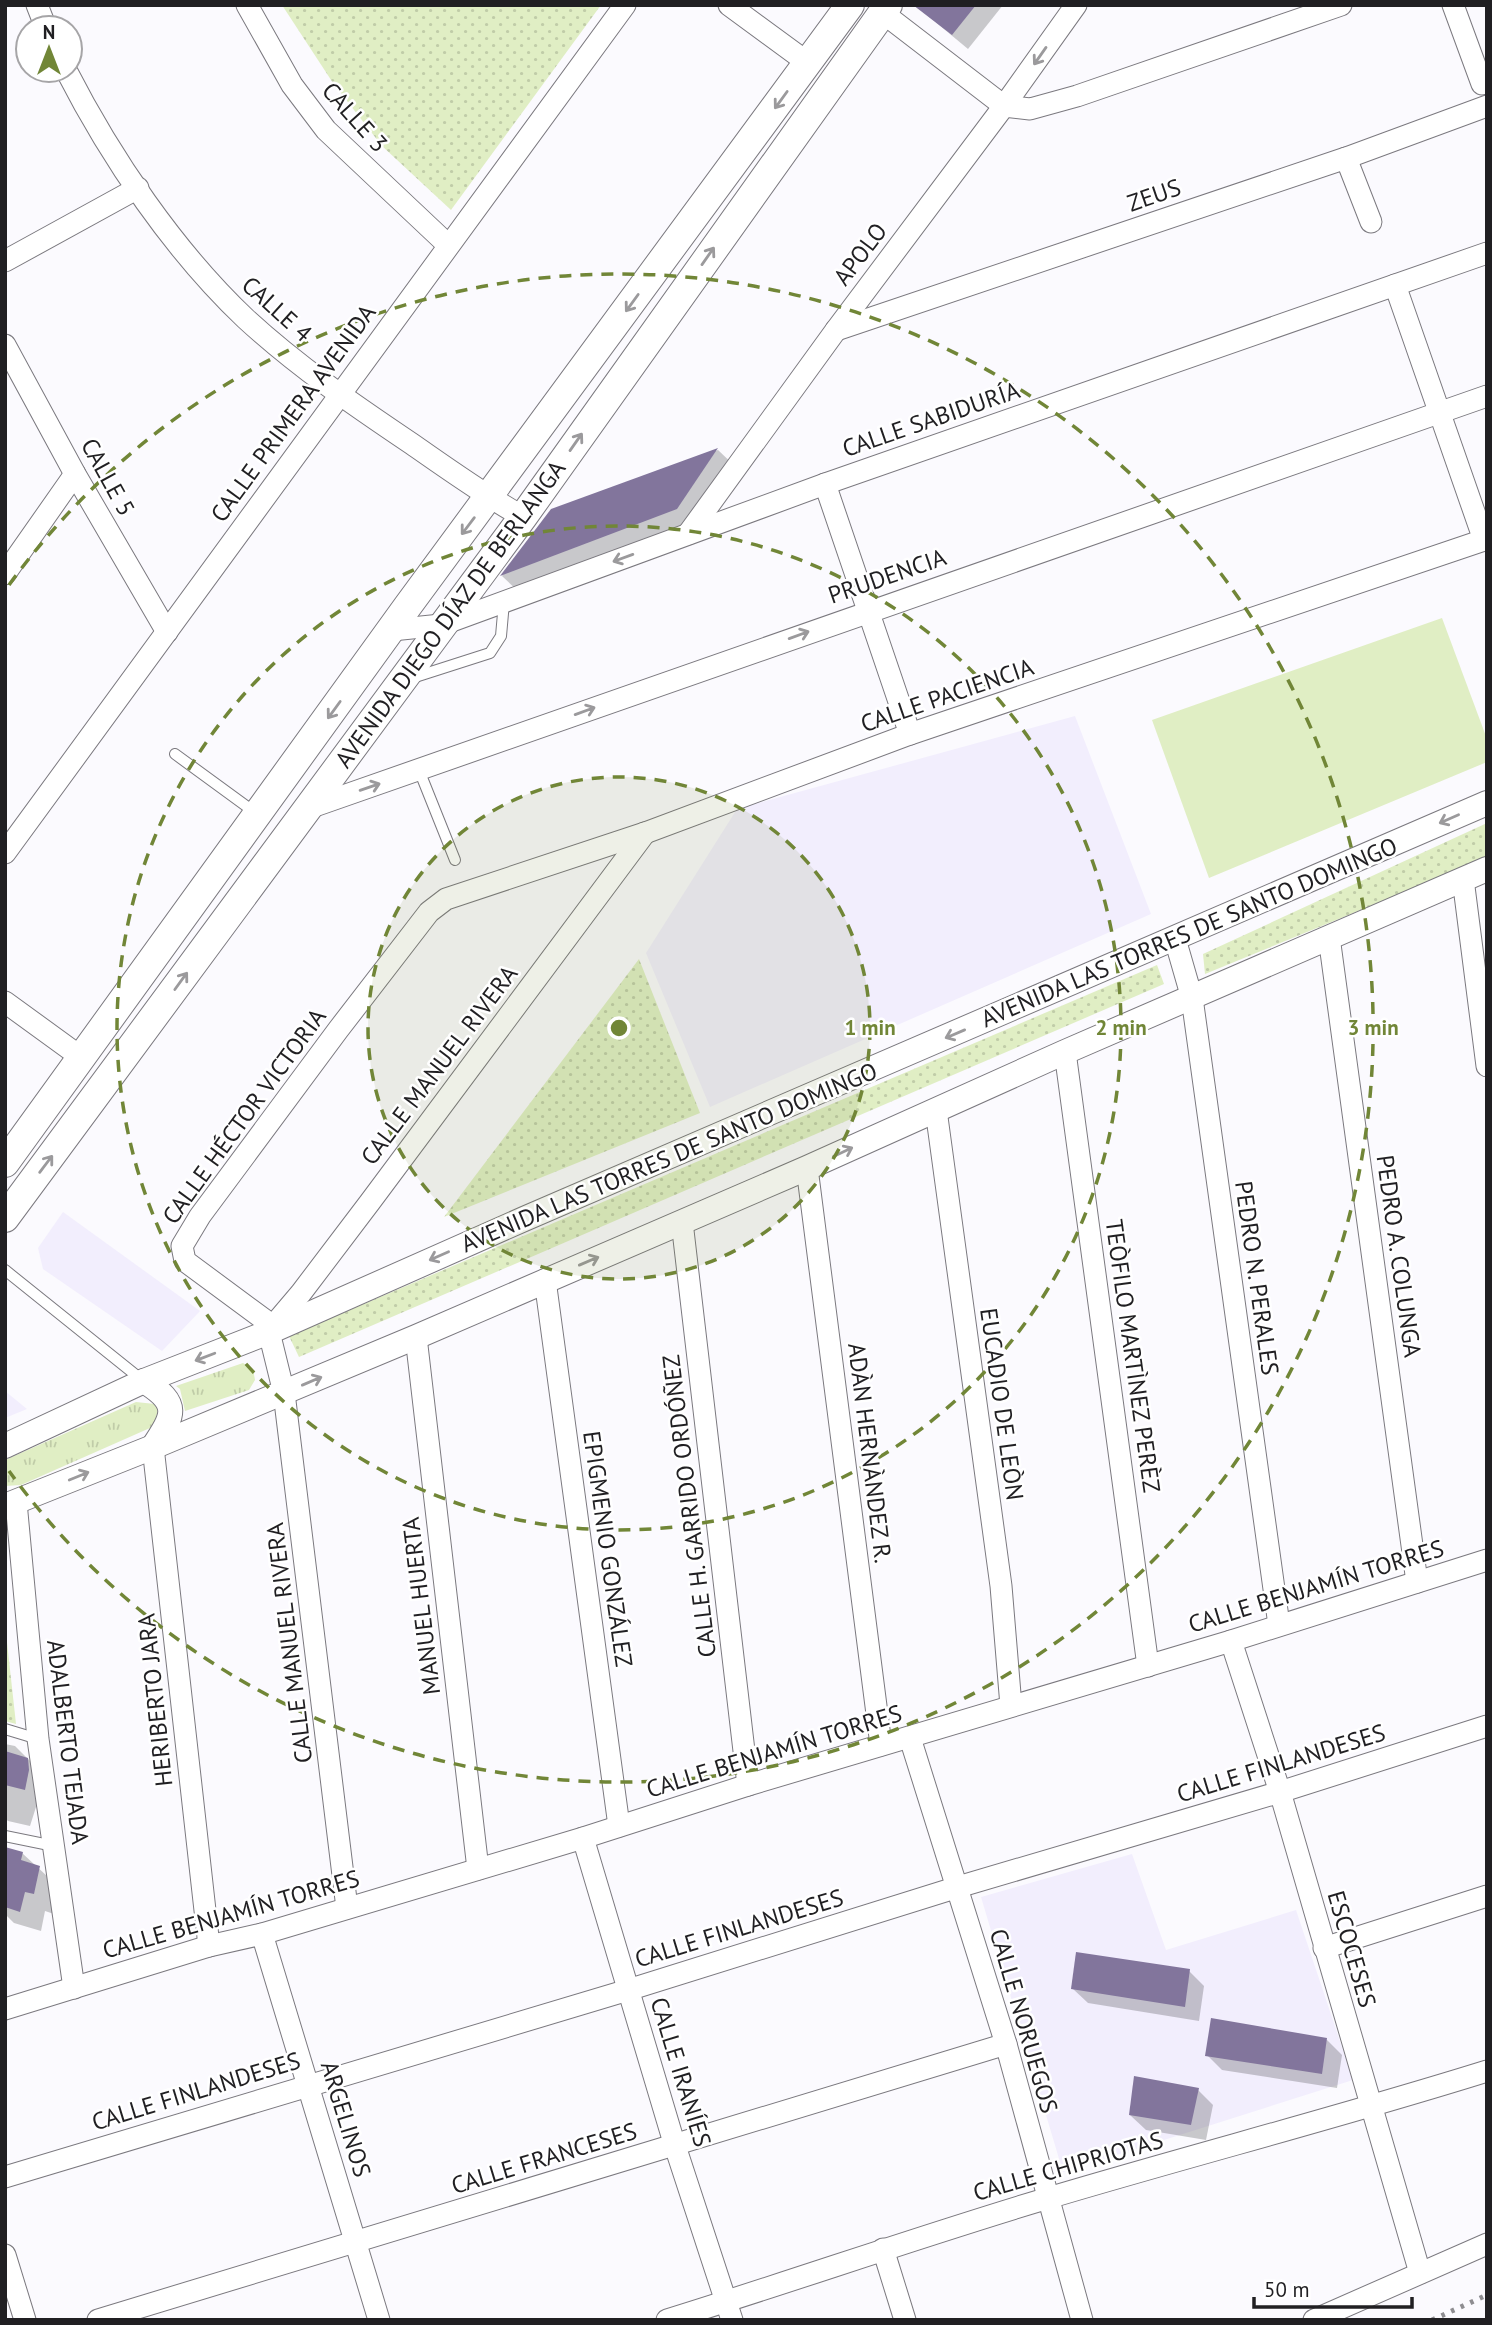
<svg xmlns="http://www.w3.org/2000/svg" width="1492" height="2325" viewBox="0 0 1492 2325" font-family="'PT Sans',sans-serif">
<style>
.built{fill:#f2eefd}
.grass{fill:url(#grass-tufts)}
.park{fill:url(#park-dots)}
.pitch{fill:#e0eec4}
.shadow{fill:#0003}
.building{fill:#82759c}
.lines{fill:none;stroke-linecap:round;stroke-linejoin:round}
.service-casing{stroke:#7b797f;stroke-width:12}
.minor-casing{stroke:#7b797f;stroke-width:23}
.tertiary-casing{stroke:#7b797f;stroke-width:26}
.secondary-casing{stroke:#7b797f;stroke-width:30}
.service{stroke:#fff;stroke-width:10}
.minor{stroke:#fff;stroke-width:21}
.tertiary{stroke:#fff;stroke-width:24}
.secondary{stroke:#fff;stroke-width:28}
.rail{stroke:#8e8d91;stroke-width:5;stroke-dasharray:3.5 7;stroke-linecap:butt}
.oneway{stroke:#9b9a9c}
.ring{fill:none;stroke:#718637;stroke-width:3.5;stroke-dasharray:12 9}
.labels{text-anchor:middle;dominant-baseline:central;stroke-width:5;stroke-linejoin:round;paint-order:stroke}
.street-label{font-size:24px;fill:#201f22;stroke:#fff}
.centre{fill:#718637;stroke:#fff;stroke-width:3.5}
.ring-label{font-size:21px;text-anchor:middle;font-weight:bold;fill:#718637;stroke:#fff;stroke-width:5;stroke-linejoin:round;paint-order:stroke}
</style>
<defs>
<pattern id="grass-tufts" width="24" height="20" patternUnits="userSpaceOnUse" patternTransform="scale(1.75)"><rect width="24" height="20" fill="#e0eec4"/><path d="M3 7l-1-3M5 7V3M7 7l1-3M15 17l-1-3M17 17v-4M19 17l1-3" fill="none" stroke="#c0cca8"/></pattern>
<pattern id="park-dots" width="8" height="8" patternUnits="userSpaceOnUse" patternTransform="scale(1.75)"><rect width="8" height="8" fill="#e0eec4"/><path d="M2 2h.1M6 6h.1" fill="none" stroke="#c0cca8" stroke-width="1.8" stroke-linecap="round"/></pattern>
</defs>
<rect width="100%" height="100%" fill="#fbfafe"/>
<g class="built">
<polygon points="1075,716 1151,914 710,1107 646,953 737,809"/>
<polygon points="63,1212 200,1311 162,1351 43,1269 38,1248"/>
<polygon points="5,1391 27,1409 5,1418"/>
<polygon points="1132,1854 1166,1950 1296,1910 1353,2080 1063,2172 981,1897"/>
</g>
<g class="grass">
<polygon points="243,1363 253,1369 255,1380 249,1390 185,1411 180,1389 176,1386"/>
<polygon points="136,1402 155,1404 158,1408 156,1419 150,1428 21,1485 5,1486 5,1460"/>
</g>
<g class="park">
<polygon points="282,5 601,5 451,210 382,146 333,83"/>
<polygon points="1487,823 1487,858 1205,974 1203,954"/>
<polygon points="639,959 700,1113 444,1217"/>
<polygon points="1157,965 1164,984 299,1357 289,1336"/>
<polygon points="5,1624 16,1724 5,1721"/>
</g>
<polygon class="pitch" points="1442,618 1487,739 1487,762 1209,878 1152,720"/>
<g class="shadow">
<polygon points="915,5 1003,5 968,49"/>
<polygon points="718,450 738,469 698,529 522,595 502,576 552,510"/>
<polygon points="5,1744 15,1746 35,1766 45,1809 36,1807 30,1826 8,1821 5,1818"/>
<polygon points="5,1849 22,1853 60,1888 54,1914 45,1911 41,1931 14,1923 5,1914"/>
<polygon points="1189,1971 1204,1986 1199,2021 1088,2003 1072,1988"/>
<polygon points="1327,2040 1342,2055 1337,2088 1222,2070 1207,2055"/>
<polygon points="1198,2090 1213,2105 1206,2140 1146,2130 1130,2115"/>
</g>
<g class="building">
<polygon points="913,5 976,5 952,35"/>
<polygon points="718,448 677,509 500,576 551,509"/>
<polygon points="5,1751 28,1758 29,1770 25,1790 5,1785"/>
<polygon points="5,1847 23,1852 21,1860 40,1866 34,1894 25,1892 20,1912 5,1907"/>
<polygon points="1076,1952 1190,1969 1185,2007 1071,1989"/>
<polygon points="1211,2018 1327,2038 1322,2074 1205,2056"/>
<polygon points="1134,2076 1199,2088 1191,2125 1129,2115"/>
</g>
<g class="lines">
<g class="service-casing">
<g id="service">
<polyline points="412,678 490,653 501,636 504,602"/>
<polyline points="175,754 257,814"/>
<polyline points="419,770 455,860"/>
<polyline points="5,1270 142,1380"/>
<polyline points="5,1729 38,1739"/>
<polyline points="5,1836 54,1846"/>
</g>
</g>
<g class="minor-casing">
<g id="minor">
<polyline points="37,5 46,28"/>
<polyline points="247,5 292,85 326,130 448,245"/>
<polyline points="729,5 808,63"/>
<polyline points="1453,5 1482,84"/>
<polyline points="883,13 1004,106 1030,109 1077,96 1341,5"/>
<path d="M66,70c45,88 108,181 180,249 51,47 108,86 166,125 36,25 72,51 111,73"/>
<polyline points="1346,158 1371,222"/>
<polyline points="5,261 138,188"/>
<polyline points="1395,285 1484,540"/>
<polyline points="836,330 1346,158 1487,106"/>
<polyline points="5,345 75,474 167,632"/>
<polyline points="825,484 910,734"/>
<polyline points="688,534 836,330 1004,106 1076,5"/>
<polyline points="5,574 75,474"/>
<polyline points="392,630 441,625 825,484 1487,253"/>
<polyline points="306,809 1487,396"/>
<polyline points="5,853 625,5"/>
<polyline points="1463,879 1487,1066"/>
<polyline points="1329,937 1417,1582"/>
<polyline points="1175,939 1192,998 1279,1625"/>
<polyline points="5,1002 82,1058"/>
<polyline points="1065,1052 1148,1666"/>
<polyline points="936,1110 1001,1586 1011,1706"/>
<polyline points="807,1168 881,1745"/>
<polyline points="682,1222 748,1785"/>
<polyline points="545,1280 619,1826"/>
<polyline points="273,1326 301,1293 370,1202 645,833"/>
<polyline points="416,1337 478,1869"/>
<polyline points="153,1447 209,1946"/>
<polyline points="16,1502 38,1739 74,1988"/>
<polyline points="1231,1641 1280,1792 1420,2273"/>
<polyline points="910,1738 1006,2044 1082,2320"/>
<polyline points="583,1838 675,2146 732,2320"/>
<polyline points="347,1908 284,1393 269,1332 273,1326 185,1261 182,1246 200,1216 338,1030 429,912 446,899 645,833 910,734 1487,539"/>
<polyline points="262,1934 379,2320"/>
<polyline points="1324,1948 1487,1896"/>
<polyline points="5,2009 209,1946 262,1934 583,1838 748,1785 1231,1641 1487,1560"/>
<polyline points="5,2177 628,1990 958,1887 1280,1792 1487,1726"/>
<polyline points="883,2249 905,2320"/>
<polyline points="5,2255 25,2320"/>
<polyline points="98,2320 1006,2044"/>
<path d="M667,2320c126,-39 251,-83 378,-121 147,-44 295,-82 442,-128"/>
<polyline points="1314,2320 1487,2244"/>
</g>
</g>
<g class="tertiary-casing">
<g id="tertiary">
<path d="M144,1381c37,23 30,34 9,66"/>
<polyline points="5,1446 144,1381 269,1332 524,1219 1487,803"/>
<polyline points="5,1506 153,1447 416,1337 807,1168 1065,1052 1487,869"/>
</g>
</g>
<g class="secondary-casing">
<g id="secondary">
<polyline points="5,1163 407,607 850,5"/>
<polyline points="5,1218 523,517 888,5"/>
</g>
</g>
<use href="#service" class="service"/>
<use href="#minor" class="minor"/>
<use href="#tertiary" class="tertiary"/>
<use href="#secondary" class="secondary"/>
<polyline class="rail" points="1432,2320 1487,2295"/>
</g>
<defs><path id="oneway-shaft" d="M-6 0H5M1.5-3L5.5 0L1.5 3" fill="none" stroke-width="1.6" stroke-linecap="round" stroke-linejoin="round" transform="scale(1.75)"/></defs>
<g class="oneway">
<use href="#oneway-shaft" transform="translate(1040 56) rotate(125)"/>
<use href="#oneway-shaft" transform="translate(781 100) rotate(126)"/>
<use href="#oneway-shaft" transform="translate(708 256) rotate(-55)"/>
<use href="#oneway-shaft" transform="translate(632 303) rotate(126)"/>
<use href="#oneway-shaft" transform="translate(576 442) rotate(-55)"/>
<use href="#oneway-shaft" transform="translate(468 526) rotate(127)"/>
<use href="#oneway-shaft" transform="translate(623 558) rotate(160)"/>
<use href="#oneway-shaft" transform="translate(799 635) rotate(-20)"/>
<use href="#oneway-shaft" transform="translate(334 710) rotate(126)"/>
<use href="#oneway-shaft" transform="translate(585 711) rotate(-20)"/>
<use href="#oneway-shaft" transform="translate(370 787) rotate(-19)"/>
<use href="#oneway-shaft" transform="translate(1449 819) rotate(156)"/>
<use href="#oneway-shaft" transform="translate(181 981) rotate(-54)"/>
<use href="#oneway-shaft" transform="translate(955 1034) rotate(157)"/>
<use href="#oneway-shaft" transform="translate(843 1152) rotate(-25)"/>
<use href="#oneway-shaft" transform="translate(46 1164) rotate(-53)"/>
<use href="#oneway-shaft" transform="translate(439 1256) rotate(156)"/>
<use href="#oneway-shaft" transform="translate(589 1261) rotate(-23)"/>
<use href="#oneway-shaft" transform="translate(205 1357) rotate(159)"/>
<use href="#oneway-shaft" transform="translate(312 1381) rotate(-23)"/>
<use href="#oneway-shaft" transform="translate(79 1476) rotate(-22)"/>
</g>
<circle cx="619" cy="1028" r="251" fill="#718637" fill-opacity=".12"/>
<g class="ring">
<circle cx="619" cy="1028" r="251"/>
<circle cx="619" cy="1028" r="502"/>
<path d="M9 585A754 754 0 1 1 9 1471"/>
</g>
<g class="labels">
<g class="street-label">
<text transform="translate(355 117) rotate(48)">CALLE 3</text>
<text transform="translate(1154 195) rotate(-19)">ZEUS</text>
<text transform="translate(860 254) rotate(-53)">APOLO</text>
<text transform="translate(277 309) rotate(42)">CALLE 4</text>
<text transform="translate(293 413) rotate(-54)">CALLE PRIMERA AVENIDA</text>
<text transform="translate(931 419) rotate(-19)">CALLE SABIDURÍA</text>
<text transform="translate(108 477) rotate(61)">CALLE 5</text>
<text transform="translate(887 576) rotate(-19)">PRUDENCIA</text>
<text transform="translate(450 614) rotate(-54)">AVENIDA DIEGO DÍAZ DE BERLANGA</text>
<text transform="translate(947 695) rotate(-19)">CALLE PACIENCIA</text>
<text transform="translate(1189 932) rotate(-23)">AVENIDA LAS TORRES DE SANTO DOMINGO</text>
<text transform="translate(439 1065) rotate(-53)">CALLE MANUEL RIVERA</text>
<text transform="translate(244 1116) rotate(-54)">CALLE HÉCTOR VICTORIA</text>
<text transform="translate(669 1157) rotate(-23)">AVENIDA LAS TORRES DE SANTO DOMINGO</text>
<text transform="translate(1399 1256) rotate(82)">PEDRO A. COLUNGA</text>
<text transform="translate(1257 1278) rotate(82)">PEDRO N. PERALES</text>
<text transform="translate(1133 1356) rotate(82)">TEÒFILO MARTÌNEZ PERÈZ</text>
<text transform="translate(1002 1404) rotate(82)">EUCADIO DE LEÒN</text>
<text transform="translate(870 1453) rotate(83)">ADÀN HERNÀNDEZ R.</text>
<text transform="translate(689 1506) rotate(-97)">CALLE H. GARRIDO ORDÓÑEZ</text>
<text transform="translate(608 1549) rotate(82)">EPIGMENIO GONZÁLEZ</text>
<text transform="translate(1316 1586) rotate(-17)">CALLE BENJAMÍN TORRES</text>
<text transform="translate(421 1606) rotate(-97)">MANUEL HUERTA</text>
<text transform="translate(289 1643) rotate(-97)">CALLE MANUEL RIVERA</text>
<text transform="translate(155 1700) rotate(-96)">HERIBERTO JARA</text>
<text transform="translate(68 1742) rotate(83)">ADALBERTO TEJADA</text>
<text transform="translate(774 1751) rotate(-17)">CALLE BENJAMÍN TORRES</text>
<text transform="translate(1281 1763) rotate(-17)">CALLE FINLANDESES</text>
<text transform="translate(231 1914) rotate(-16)">CALLE BENJAMÍN TORRES</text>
<text transform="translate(739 1928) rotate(-17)">CALLE FINLANDESES</text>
<text transform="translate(1352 1949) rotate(74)">ESCOCESES</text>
<text transform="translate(1024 2021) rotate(74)">CALLE NORUEGOS</text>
<text transform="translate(681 2072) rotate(73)">CALLE IRANÍES</text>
<text transform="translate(196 2091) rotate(-17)">CALLE FINLANDESES</text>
<text transform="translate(346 2119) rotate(73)">ARGELINOS</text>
<text transform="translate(544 2158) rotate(-17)">CALLE FRANCESES</text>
<text transform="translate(1068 2166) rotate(-16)">CALLE CHIPRIOTAS</text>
</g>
</g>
<circle cx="619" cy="1028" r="10" class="centre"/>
<g class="ring-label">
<text x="870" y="1035">1 min</text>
<text x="1121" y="1035">2 min</text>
<text x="1373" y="1035">3 min</text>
</g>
<rect width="1492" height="2325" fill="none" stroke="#201f22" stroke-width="14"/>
<g transform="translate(49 49)"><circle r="33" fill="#ffffff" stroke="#a6a5a7" stroke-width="2"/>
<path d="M0-5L12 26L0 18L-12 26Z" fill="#718637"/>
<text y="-10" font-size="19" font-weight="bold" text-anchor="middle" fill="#201f22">N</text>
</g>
<path d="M1254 2297v10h158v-10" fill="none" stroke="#201f22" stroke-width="3.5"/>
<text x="1264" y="2297" font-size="21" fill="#201f22" stroke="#ffffff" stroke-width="5" paint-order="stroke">50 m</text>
</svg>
